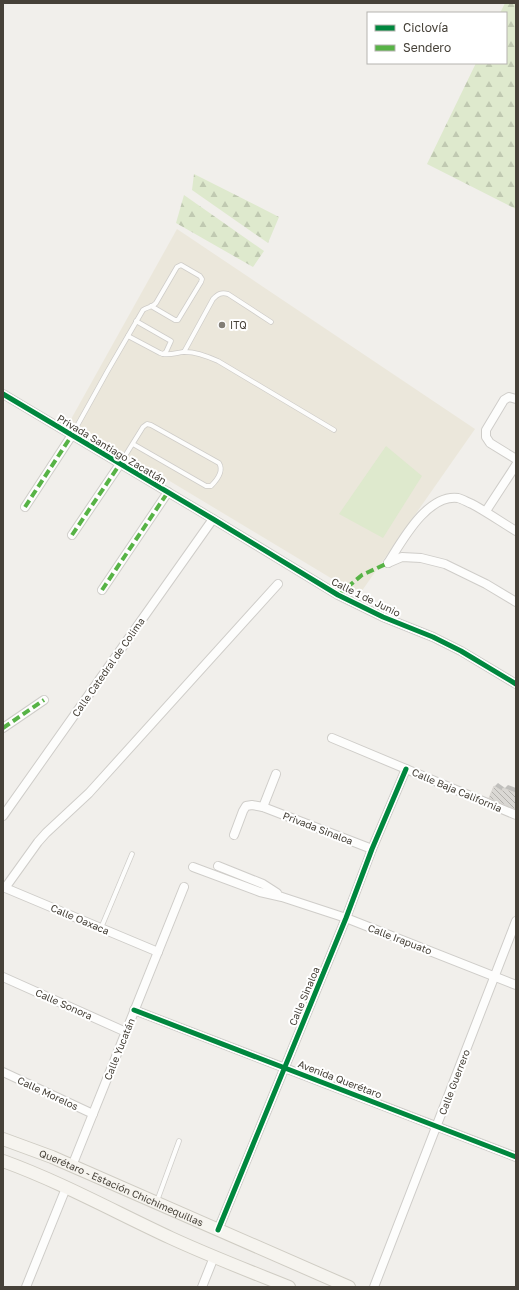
<svg xmlns="http://www.w3.org/2000/svg" width="519" height="1290" viewBox="0 0 519 1290" font-family="'Golos Text',sans-serif">
<style>
.education{fill:#ebe7db}
.green{fill:#dee9cd}
.forest{fill:url(#forest-firs)}
.shadow{fill:#0003}
.building{fill:url(#building-back-hatch);stroke:#d9d6d1}
.lines{fill:none;stroke-linecap:round;stroke-linejoin:round}
.service-casing{stroke:#cfcdc9;stroke-width:5.5}
.minor-casing{stroke:#cfcdc9;stroke-width:10}
.secondary-casing{stroke:#cfccc3;stroke-width:14}
.service{stroke:#fdfdfc;stroke-width:4}
.minor{stroke:#fdfdfc;stroke-width:8}
.secondary{stroke:#f6f4ef;stroke-width:12}
.quiet{stroke:#57b346;stroke-width:4;stroke-dasharray:8 4;stroke-linecap:butt}
.cycleway-casing{stroke:#fff;stroke-width:8}
.cycleway{stroke:#00873e;stroke-width:5}
.poi-dot{fill:#827e77;stroke:#fff;stroke-width:1.5}
.labels{text-anchor:middle;dominant-baseline:central;stroke-width:4;stroke-linejoin:round;paint-order:stroke}
.poi-label{font-size:10px;fill:#464138;stroke:#fff;text-anchor:start}
.street-label{font-size:10px;fill:#464138;stroke:#fff}
</style>
<defs>
<pattern id="forest-firs" width="22" height="20" patternUnits="userSpaceOnUse"><rect width="22" height="20" fill="#dee9cd"/><path d="M5 1l3.5 6h-7zM16 11l3.5 6h-7z" fill="#c0c9b1"/></pattern>
<pattern id="building-back-hatch" width="6" height="6" patternUnits="userSpaceOnUse"><rect width="6" height="6" fill="#dad8d4"/><path d="M-1 5l2 2M0 0l6 6M5-1l2 2" fill="none" stroke="#b3b1ad"/></pattern>
</defs>
<rect width="100%" height="100%" fill="#f1efeb"/>
<polygon class="education" points="177,229 475,429 359,595 70,421"/>
<polygon class="green" points="386,446 422,476 383,538 339,514"/>
<g class="forest">
<polygon points="505,3 516,3 516,209 427,164 476,63 506,63 506,13 500,13"/>
<polygon points="194,174 279,217 268,243 192,190"/>
<polygon points="184,195 264,251 253,267 176,223"/>
</g>
<polygon class="shadow" points="498,783 505,788 508,785 516,788 516,807 494,787"/>
<polygon class="building" points="494,786 502,791 503,788 516,793 516,807 515,809 489,798"/>
<g class="lines">
<g class="service-casing">
<g id="service">
<polyline points="128,336 160,353 163,354 166,352 171,341 136,321"/>
<path d="M184,352l29,-53c5,-5 8,-7 15,-5l43,28"/>
<path d="M163,354c7,1 13,-1 20,-2 12,-1 24,4 35,9l116,69"/>
<path d="M72,435l35,-63 36,-62c4,-3 10,-3 13,-7l21,-36 4,-2 19,11 2,3 -1,3 -23,38h-3l-24,-14"/>
<path d="M120,464l23,-37 4,-3 4,1 68,38c5,8 -2,17 -8,23h-5l-73,-42"/>
<polyline points="101,928 132,854"/>
<polyline points="157,1201 179,1141"/>
</g>
</g>
<g class="minor-casing">
<g id="minor">
<polyline points="3,394 213,519 338,595 383,617 433,637 461,651 516,684"/>
<polyline points="516,399 509,397 504,400 486,430 486,437 490,443 516,459"/>
<polyline points="25,507 72,435"/>
<polyline points="486,511 516,465"/>
<polyline points="72,535 120,464"/>
<path d="M388,563c14,-22 39,-69 70,-65 4,1 9,4 14,6 15,8 29,18 44,27"/>
<polyline points="388,563 402,557 421,558 445,564 486,584 516,602"/>
<polyline points="102,590 168,492"/>
<polyline points="3,728 44,700"/>
<polyline points="332,738 516,815"/>
<polyline points="263,807 276,774"/>
<polyline points="3,816 213,519"/>
<polyline points="234,835 243,811 246,806 252,805 263,807 372,849"/>
<polyline points="218,866 263,884 277,893"/>
<polyline points="193,867 260,892 282,897 346,918 516,985"/>
<polyline points="3,887 158,952"/>
<polyline points="5,888 38,842 46,833 89,793 278,584"/>
<polyline points="3,977 126,1032"/>
<polyline points="134,1010 516,1157"/>
<polyline points="3,1072 93,1114"/>
<polyline points="72,1166 184,887"/>
<polyline points="218,1230 346,918 372,849 406,769"/>
<polyline points="26,1287 66,1188"/>
<polyline points="202,1287 214,1257"/>
<polyline points="374,1287 516,921"/>
</g>
</g>
<g class="secondary-casing">
<g id="secondary">
<path id="s1" d="M3,1139l49,18 297,130"/>
<path d="M3,1161c58,21 112,51 168,77 39,18 78,33 118,49"/>
</g>
</g>
<use href="#service" class="service"/>
<use href="#minor" class="minor"/>
<use href="#secondary" class="secondary"/>
<g class="quiet">
<polyline points="25,507 72,435"/>
<polyline points="72,535 120,464"/>
<polyline points="102,590 168,492"/>
<polyline points="338,595 362,575 388,563"/>
<polyline points="3,728 44,700"/>
</g>
<g class="cycleway-casing">
<g id="cycleway">
<polyline points="3,394 213,519 338,595 383,617 433,637 461,651 516,684"/>
<polyline points="134,1010 516,1157"/>
<polyline points="218,1230 346,918 372,849 406,769"/>
</g>
</g>
<use href="#cycleway" class="cycleway"/>
</g>
<circle class="poi-dot" cx="222" cy="325" r="4"/>
<g class="labels">
<g class="poi-label">
<text x="230" y="325">ITQ</text>
</g>
<g class="street-label">
<text transform="translate(112 449) rotate(31)">Privada Santiago Zacatlán</text>
<text transform="translate(366 597) rotate(26)">Calle 1 de Junio</text>
<text transform="translate(108 667) rotate(-55)">Calle Catedral de Colima</text>
<text transform="translate(457 790) rotate(23)">Calle Baja California</text>
<text transform="translate(318 828) rotate(21)">Privada Sinaloa</text>
<text transform="translate(80 919) rotate(23)">Calle Oaxaca</text>
<text transform="translate(400 939) rotate(21)">Calle Irapuato</text>
<text transform="translate(304 996) rotate(-67)">Calle Sinaloa</text>
<text transform="translate(64 1004) rotate(24)">Calle Sonora</text>
<text transform="translate(119 1049) rotate(-68)">Calle Yucatán</text>
<text transform="translate(340 1079) rotate(21)">Avenida Querétaro</text>
<text transform="translate(454 1082) rotate(-69)">Calle Guerrero</text>
<text transform="translate(48 1093) rotate(25)">Calle Morelos</text>
<text stroke="none"><textPath href="#s1" startOffset="128">Querétaro - Estación Chichimequillas</textPath></text>
</g>
</g>
<rect width="519" height="1290" fill="none" stroke="#464138" stroke-width="8"/>
<rect x="367" y="12" width="140" height="52" fill="#ffffff" stroke="#b5b3af"/>
<rect x="375" y="25" width="20" height="6" fill="#00873e" stroke="#b5b3af"/>
<text x="403" y="32" font-size="12" fill="#464138">Ciclovía</text>
<rect x="375" y="45" width="20" height="6" fill="#57b346" stroke="#b5b3af"/>
<text x="403" y="52" font-size="12" fill="#464138">Sendero</text>
</svg>
